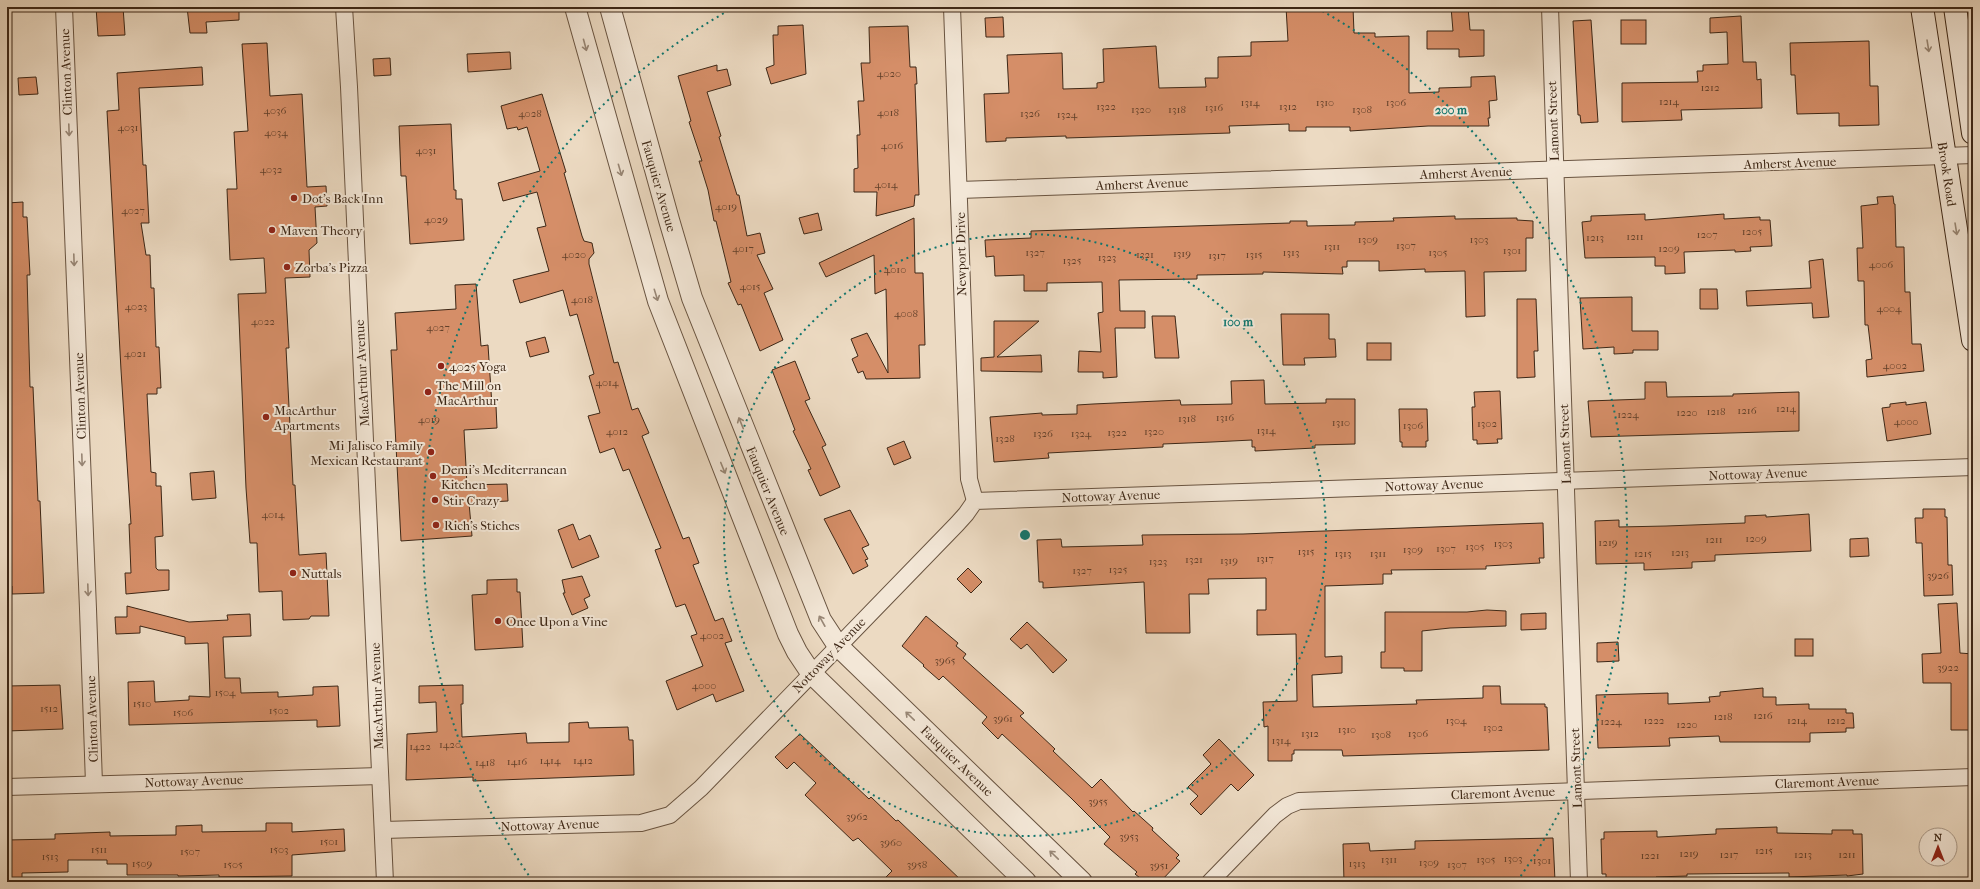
<svg xmlns="http://www.w3.org/2000/svg" width="1980" height="889" viewBox="0 0 1980 889" font-family="'IM FELL French Canon',serif">
<style>
.building{fill:#d58e68;stroke:#3d2716}
.lines{fill:none;stroke-linecap:round;stroke-linejoin:round}
.minor-casing{stroke:#695441;stroke-width:18}
.tertiary-casing{stroke:#695441;stroke-width:22}
.secondary-casing{stroke:#3d2716;stroke-width:24}
.minor{stroke:#f3e7d7;stroke-width:16}
.tertiary{stroke:#f3e7d7;stroke-width:20}
.secondary{stroke:#f3e7d7;stroke-width:22}
.oneway{stroke:#988776}
.ring{fill:none;stroke:#0f766e;stroke-width:2;stroke-dasharray:2 4}
.poi-dot{fill:#8f2418;stroke:#f3e7d7;stroke-width:1.5}
.labels{text-anchor:middle;dominant-baseline:central;stroke-width:4;stroke-linejoin:round;paint-order:stroke}
.number-label{font-size:11px;fill:#63412a}
.street-label{font-size:13px;fill:#3d2716;stroke:#f3e7d7}
.poi-label{font-size:13px;fill:#3d2716;stroke:#f3e7d7;text-anchor:start}
.centre{fill:#0f766e;stroke:#f3e7d7;stroke-width:2}
.ring-label{font-size:12px;text-anchor:middle;font-weight:bold;fill:#0f766e;stroke:#f3e7d7;stroke-width:4;stroke-linejoin:round;paint-order:stroke}
</style>
<rect width="100%" height="100%" fill="#ecdac2"/>
<filter id="stains"><feTurbulence type="fractalNoise" baseFrequency=".005" numOctaves="4"/><feColorMatrix values="0 0 0 0 .2 0 0 0 0 .09 0 0 0 0 .02 0 0 0 .5 -.17"/></filter>
<radialGradient id="worn" r=".72"><stop offset=".6" stop-color="#630" stop-opacity="0"/><stop offset="1" stop-color="#630" stop-opacity=".3"/></radialGradient>
<g class="building">
<polygon points="96,7 123,7 125,35 98,36"/>
<polygon points="187,7 239,7 239,20 206,22 207,33 190,33"/>
<polygon points="1286,7 1353,7 1354,33 1375,33 1375,37 1409,36 1409,93 1439,92 1439,88 1471,87 1471,77 1495,76 1497,100 1489,101 1490,118 1488,118 1489,126 1428,126 1350,131 1350,127 1306,127 1306,131 1289,131 1289,124 1229,126 1230,133 1066,138 1066,136 1006,138 1006,141 986,142 984,94 1009,93 1007,55 1062,53 1063,89 1097,88 1097,83 1104,82 1103,49 1156,46 1159,88 1206,87 1205,78 1218,78 1218,57 1251,56 1251,42 1288,41"/>
<polygon points="1451,7 1468,7 1470,30 1484,30 1484,56 1459,57 1459,49 1427,49 1427,31 1453,31"/>
<polygon points="1741,16 1743,62 1756,62 1757,80 1761,79 1762,108 1681,110 1682,120 1622,122 1622,83 1698,82 1697,71 1703,71 1703,65 1728,64 1727,32 1710,33 1710,18"/>
<polygon points="1003,17 1004,37 986,37 985,18"/>
<polygon points="1591,20 1598,122 1581,123 1580,115 1578,115 1573,21"/>
<rect x="1621" y="20" width="25" height="24"/>
<polygon points="803,25 806,74 771,84 766,68 774,65 773,35 778,35 778,26"/>
<polygon points="908,26 910,67 916,67 917,84 915,84 919,195 915,195 914,206 876,216 877,192 854,192 854,169 858,168 857,135 860,135 858,101 864,101 861,63 870,63 869,27"/>
<polygon points="1869,41 1870,86 1878,86 1879,125 1839,126 1839,113 1797,114 1795,75 1791,75 1790,43"/>
<polygon points="267,43 270,96 302,94 307,187 326,186 327,206 315,207 317,243 309,250 310,277 285,278 289,348 286,348 293,485 295,485 299,555 326,553 329,616 311,616 309,619 283,620 282,591 259,592 257,543 250,543 246,488 238,294 266,293 264,258 230,260 227,189 237,189 234,132 248,131 242,44"/>
<polygon points="510,52 511,69 468,72 467,54"/>
<polygon points="390,58 391,75 374,76 373,59"/>
<polygon points="717,65 717,71 727,69 731,85 707,92 721,136 719,137 737,195 739,195 747,236 760,233 765,253 757,255 773,289 764,293 783,340 760,351 741,304 738,305 728,283 731,282 716,221 714,221 708,190 699,161 702,161 689,122 691,121 678,76"/>
<polygon points="202,67 203,85 139,88 143,165 146,165 149,223 141,223 146,255 150,255 151,288 154,288 156,347 159,347 161,388 157,388 157,394 147,394 151,472 156,473 156,486 161,486 163,536 155,537 156,568 158,570 169,570 169,590 126,594 125,573 131,573 129,524 131,524 121,370 107,111 119,110 117,73"/>
<polygon points="36,77 38,94 19,95 18,78"/>
<polygon points="542,94 566,172 564,173 582,236 584,241 592,243 594,253 589,259 589,264 614,363 618,362 632,410 638,408 649,433 642,436 683,539 689,537 699,563 693,565 715,621 723,618 732,641 725,643 744,691 716,702 713,694 677,710 666,681 703,666 691,636 697,634 685,604 676,607 655,550 661,548 629,469 623,471 614,448 600,453 588,416 600,413 589,376 594,374 577,314 570,316 563,290 520,303 513,280 549,271 537,228 546,226 537,192 503,201 498,183 540,171 527,127 518,130 517,127 507,129 501,106"/>
<polygon points="451,124 454,190 456,190 456,199 462,199 464,240 410,244 406,176 401,176 399,126"/>
<polygon points="1893,196 1894,204 1895,204 1896,247 1904,247 1905,292 1910,292 1912,344 1921,344 1924,371 1867,377 1866,360 1872,359 1868,325 1865,325 1864,281 1858,281 1857,248 1863,248 1861,206 1878,204 1877,197"/>
<polygon points="23,202 23,217 27,217 30,275 27,275 30,387 33,387 38,501 40,501 44,593 12,594 12,586 7,586 7,487 11,487 10,455 7,455 7,434 9,434 7,402 7,203"/>
<polygon points="818,213 822,230 804,234 799,218"/>
<polygon points="1645,214 1645,220 1724,214 1724,219 1760,217 1760,220 1770,220 1772,246 1750,247 1751,251 1735,252 1735,250 1684,252 1685,273 1665,274 1665,266 1655,266 1655,257 1585,258 1582,222 1591,221 1591,216"/>
<polygon points="1455,216 1455,219 1517,218 1517,220 1533,221 1533,238 1526,238 1526,271 1484,272 1485,316 1466,317 1465,271 1425,272 1425,269 1379,271 1379,261 1347,261 1347,267 1342,267 1343,274 1263,272 1263,274 1197,275 1197,279 1119,280 1120,311 1145,311 1145,328 1115,328 1117,377 1103,378 1103,372 1078,372 1079,351 1101,352 1098,313 1103,312 1102,282 1047,283 1047,291 1024,291 1024,275 995,276 994,256 986,257 985,240 1031,238 1031,231 1290,223 1290,221 1307,221 1307,226 1355,225 1355,222 1394,221 1393,218"/>
<polygon points="914,218 915,273 923,273 925,345 919,345 920,378 866,379 863,371 858,373 852,359 858,356 851,339 867,333 888,373 886,289 875,294 874,255 826,277 819,263"/>
<polygon points="1823,259 1829,317 1813,318 1812,303 1747,306 1746,291 1811,288 1809,261"/>
<polygon points="476,284 481,346 488,345 492,406 496,406 497,428 464,430 467,485 507,484 508,501 469,503 472,536 401,541 391,350 397,350 395,313 456,309 455,285"/>
<polygon points="1700,289 1717,289 1718,309 1700,309"/>
<polygon points="1632,297 1632,331 1658,331 1658,350 1633,350 1633,353 1614,354 1614,347 1583,349 1580,298"/>
<polygon points="1517,299 1536,299 1538,351 1534,351 1535,377 1517,378"/>
<polygon points="1281,314 1329,314 1329,339 1335,339 1336,357 1304,358 1305,365 1283,365"/>
<polygon points="1152,316 1175,316 1179,358 1155,358"/>
<polygon points="994,321 1039,321 997,357 1041,355 1042,372 981,371 981,358 994,357"/>
<polygon points="545,337 549,352 530,357 526,342"/>
<rect x="1367" y="343" width="24" height="17"/>
<polygon points="795,361 810,399 805,401 826,445 822,447 840,487 820,496 808,470 811,469 793,431 795,430 772,370"/>
<polygon points="1264,380 1265,404 1326,403 1326,399 1355,399 1355,444 1315,445 1315,448 1255,451 1255,447 1252,447 1252,440 1212,442 1163,444 1163,447 1048,453 1049,458 994,462 990,417 1042,413 1042,415 1077,414 1077,405 1093,404 1180,400 1181,405 1232,404 1231,381"/>
<polygon points="1645,382 1666,382 1667,397 1733,396 1733,394 1799,392 1799,431 1591,437 1588,401 1645,399"/>
<polygon points="1500,391 1502,439 1497,439 1498,443 1477,444 1477,440 1473,440 1472,407 1475,407 1474,392"/>
<polygon points="1906,402 1906,405 1926,402 1931,434 1887,441 1882,408 1890,407 1890,404"/>
<polygon points="1399,409 1427,409 1428,441 1426,441 1426,447 1402,447 1402,442 1400,442"/>
<polygon points="904,441 911,458 894,465 887,448"/>
<polygon points="214,471 216,498 192,500 190,473"/>
<polygon points="1923,509 1945,509 1945,517 1947,517 1948,565 1952,565 1953,595 1924,596 1922,543 1916,543 1915,518 1923,518"/>
<polygon points="850,510 869,545 862,548 868,559 865,560 868,566 853,574 824,519"/>
<polygon points="1809,514 1811,551 1715,555 1715,561 1692,562 1692,568 1644,570 1644,563 1596,564 1595,521 1619,520 1619,527 1666,526 1745,523 1745,516 1766,515 1766,517"/>
<polygon points="1543,523 1544,558 1539,558 1540,563 1486,566 1486,569 1391,570 1392,574 1383,574 1383,584 1325,586 1325,657 1342,656 1342,673 1312,675 1313,707 1417,704 1416,700 1483,698 1483,686 1500,686 1501,704 1545,704 1545,707 1547,707 1549,750 1343,756 1342,750 1294,750 1294,754 1292,754 1292,761 1268,761 1268,726 1264,727 1263,702 1297,701 1296,634 1257,635 1257,610 1266,610 1266,578 1208,579 1209,594 1189,594 1190,633 1146,633 1144,582 1043,588 1043,582 1039,582 1037,540 1061,539 1062,547 1143,545 1142,535 1243,534"/>
<polygon points="573,524 579,540 590,535 599,557 572,568 558,530"/>
<polygon points="1868,538 1869,556 1850,557 1850,539"/>
<polygon points="968,568 982,582 971,593 957,579"/>
<polygon points="582,576 590,596 584,599 588,608 572,615 563,593 565,593 562,580"/>
<polygon points="517,579 517,592 520,592 523,647 475,650 472,595 487,594 487,580"/>
<polygon points="1957,603 1960,653 1973,654 1972,730 1951,730 1951,683 1923,683 1922,654 1941,653 1938,604"/>
<polygon points="127,606 189,622 228,620 227,615 250,614 251,636 223,637 225,678 240,678 241,693 278,692 278,697 313,695 313,687 338,686 340,726 317,727 317,720 129,725 128,682 154,681 155,702 189,700 189,696 210,697 208,643 185,644 185,637 140,626 140,633 116,634 115,617 127,617"/>
<polygon points="1487,610 1506,611 1506,626 1450,628 1422,631 1422,671 1404,671 1404,668 1381,668 1381,652 1385,652 1385,612 1467,612"/>
<polygon points="1546,613 1546,629 1521,630 1521,614"/>
<polygon points="926,616 958,643 956,646 966,654 963,658 1024,713 1020,716 1055,749 1053,751 1092,788 1101,779 1133,812 1134,811 1153,828 1152,830 1179,855 1176,858 1180,861 1160,882 1145,882 1135,874 1137,872 1104,844 1110,837 1071,798 1002,734 998,739 982,723 987,717 943,676 939,680 923,666 924,665 902,646"/>
<polygon points="1027,622 1067,660 1053,673 1027,644 1021,649 1010,639"/>
<rect x="1795" y="639" width="18" height="17"/>
<polygon points="1618,642 1619,661 1597,662 1597,643"/>
<polygon points="60,685 63,729 7,731 7,686"/>
<polygon points="463,685 463,704 461,704 462,737 526,733 527,743 569,742 569,723 588,722 589,728 628,727 629,740 633,740 634,775 473,781 473,777 406,780 407,734 437,732 436,702 419,703 419,686"/>
<polygon points="1763,688 1763,697 1776,697 1776,705 1809,704 1809,709 1846,709 1846,713 1853,713 1854,728 1846,728 1846,732 1810,733 1810,742 1720,742 1719,736 1669,738 1670,746 1598,748 1596,695 1668,693 1668,704 1710,702 1709,697 1720,696 1720,692"/>
<polygon points="800,734 869,799 871,797 896,821 898,820 963,882 881,882 892,871 858,838 853,841 805,795 816,783 794,762 787,769 775,757"/>
<polygon points="1219,739 1254,775 1238,791 1231,784 1201,815 1190,804 1198,796 1188,787 1211,764 1203,755"/>
<polygon points="266,823 292,823 292,832 344,829 345,851 292,855 292,876 219,877 219,875 178,876 178,875 127,875 127,864 107,864 107,860 68,860 68,872 22,873 22,880 7,881 7,840 55,839 55,834 110,832 110,836 176,835 176,826 202,825 202,832 266,831"/>
<polygon points="1777,827 1777,833 1832,834 1832,830 1853,830 1853,834 1862,834 1863,874 1847,876 1847,875 1789,877 1789,873 1687,874 1687,876 1656,877 1656,879 1606,881 1606,874 1602,874 1601,839 1604,839 1604,832 1657,831 1657,837 1659,837 1716,834 1716,829"/>
<polygon points="1553,838 1555,881 1344,882 1343,844 1369,843 1370,851 1415,849 1415,841"/>
</g>
<g class="lines">
<g class="minor-casing">
<g id="minor">
<polyline points="64,7 88,609 94,784"/>
<polyline points="344,7 349,87 385,882"/>
<path d="M952,7c7,157 10,315 17,472l6,22"/>
<polyline points="1550,7 1579,882"/>
<polyline points="959,190 1973,155"/>
<polyline points="7,787 380,776"/>
<polyline points="383,830 641,823 670,815 701,788 957,524 966,514 975,501 1973,467"/>
<polyline points="1210,882 1275,815 1287,806 1299,801 1973,777"/>
</g>
</g>
<g class="tertiary-casing">
<g id="tertiary">
<polyline points="575,7 658,301 788,634 797,652 811,673 1026,882"/>
<polyline points="610,7 669,220 692,298 821,620 838,646 1082,882"/>
</g>
</g>
<g class="secondary-casing">
<g id="secondary">
<polyline points="1922,7 1973,340"/>
<polyline points="1955,7 1973,133"/>
</g>
</g>
<use href="#minor" class="minor"/>
<use href="#tertiary" class="tertiary"/>
<use href="#secondary" class="secondary"/>
</g>
<defs><path id="oneway-shaft" d="M-6 0H5M1.5-3L5.5 0L1.5 3" fill="none" stroke-width="1.6" stroke-linecap="round" stroke-linejoin="round"/></defs>
<g class="oneway">
<use href="#oneway-shaft" transform="translate(585 45) rotate(75)"/>
<use href="#oneway-shaft" transform="translate(1928 46) rotate(81)"/>
<use href="#oneway-shaft" transform="translate(69 130) rotate(88)"/>
<use href="#oneway-shaft" transform="translate(620 170) rotate(74)"/>
<use href="#oneway-shaft" transform="translate(1956 229) rotate(81)"/>
<use href="#oneway-shaft" transform="translate(74 260) rotate(88)"/>
<use href="#oneway-shaft" transform="translate(656 295) rotate(73)"/>
<use href="#oneway-shaft" transform="translate(741 423) rotate(-112)"/>
<use href="#oneway-shaft" transform="translate(82 460) rotate(88)"/>
<use href="#oneway-shaft" transform="translate(723 468) rotate(68)"/>
<use href="#oneway-shaft" transform="translate(88 590) rotate(88)"/>
<use href="#oneway-shaft" transform="translate(822 621) rotate(-119)"/>
<use href="#oneway-shaft" transform="translate(910 716) rotate(-136)"/>
<use href="#oneway-shaft" transform="translate(1054 855) rotate(-136)"/>
</g>
<g class="ring">
<circle cx="1025" cy="535" r="301"/>
<path d="M532 880A602 602 0 0 1 733 8M1317 8A602 602 0 0 1 1518 880"/>
</g>
<g class="poi-dot">
<circle cx="294" cy="198" r="4"/>
<circle cx="272" cy="230" r="4"/>
<circle cx="287" cy="267" r="4"/>
<circle cx="441" cy="366" r="4"/>
<circle cx="428" cy="392" r="4"/>
<circle cx="266" cy="417" r="4"/>
<circle cx="431" cy="452" r="4"/>
<circle cx="433" cy="476" r="4"/>
<circle cx="435" cy="500" r="4"/>
<circle cx="436" cy="525" r="4"/>
<circle cx="293" cy="573" r="4"/>
<circle cx="498" cy="621" r="4"/>
</g>
<g class="labels">
<g class="number-label">
<text x="889" y="73">4020</text>
<text x="1710" y="87">1212</text>
<text x="1669" y="101">1214</text>
<text x="1250" y="102">1314</text>
<text x="1325" y="102">1310</text>
<text x="1396" y="102">1306</text>
<text x="1106" y="106">1322</text>
<text x="1288" y="106">1312</text>
<text x="1214" y="107">1316</text>
<text x="1141" y="109">1320</text>
<text x="1177" y="109">1318</text>
<text x="1362" y="109">1308</text>
<text x="275" y="110">4036</text>
<text x="888" y="112">4018</text>
<text x="530" y="113">4028</text>
<text x="1030" y="113">1326</text>
<text x="1067" y="114">1324</text>
<text x="128" y="127">4031</text>
<text x="276" y="132">4034</text>
<text x="892" y="145">4016</text>
<text x="426" y="150">4031</text>
<text x="271" y="169">4032</text>
<text x="886" y="184">4014</text>
<text x="726" y="206">4019</text>
<text x="133" y="210">4027</text>
<text x="436" y="219">4029</text>
<text x="1752" y="231">1205</text>
<text x="1707" y="234">1207</text>
<text x="1635" y="236">1211</text>
<text x="1595" y="237">1213</text>
<text x="1368" y="239">1309</text>
<text x="1479" y="239">1303</text>
<text x="1406" y="245">1307</text>
<text x="1332" y="246">1311</text>
<text x="743" y="248">4017</text>
<text x="1669" y="248">1209</text>
<text x="1512" y="250">1301</text>
<text x="1035" y="252">1327</text>
<text x="1291" y="252">1313</text>
<text x="1438" y="252">1305</text>
<text x="1182" y="253">1319</text>
<text x="574" y="254">4020</text>
<text x="1145" y="254">1321</text>
<text x="1254" y="254">1315</text>
<text x="1217" y="255">1317</text>
<text x="1107" y="257">1323</text>
<text x="1072" y="260">1325</text>
<text x="1881" y="264">4006</text>
<text x="895" y="269">4010</text>
<text x="750" y="286">4015</text>
<text x="582" y="299">4018</text>
<text x="136" y="306">4023</text>
<text x="1889" y="308">4004</text>
<text x="906" y="313">4008</text>
<text x="263" y="321">4022</text>
<text x="438" y="327">4027</text>
<text x="135" y="353">4021</text>
<text x="1895" y="365">4002</text>
<text x="607" y="382">4014</text>
<text x="1786" y="408">1214</text>
<text x="1747" y="410">1216</text>
<text x="1716" y="411">1218</text>
<text x="1687" y="412">1220</text>
<text x="1628" y="414">1224</text>
<text x="1225" y="417">1316</text>
<text x="1187" y="418">1318</text>
<text x="429" y="419">4019</text>
<text x="1906" y="421">4000</text>
<text x="1341" y="422">1310</text>
<text x="1487" y="423">1302</text>
<text x="1413" y="425">1306</text>
<text x="1266" y="430">1314</text>
<text x="617" y="431">4012</text>
<text x="1154" y="431">1320</text>
<text x="1117" y="432">1322</text>
<text x="1043" y="433">1326</text>
<text x="1081" y="433">1324</text>
<text x="1005" y="438">1328</text>
<text x="273" y="514">4014</text>
<text x="1756" y="538">1209</text>
<text x="1714" y="539">1211</text>
<text x="1608" y="542">1219</text>
<text x="1503" y="543">1303</text>
<text x="1475" y="546">1305</text>
<text x="1446" y="548">1307</text>
<text x="1413" y="549">1309</text>
<text x="1306" y="551">1315</text>
<text x="1680" y="552">1213</text>
<text x="1343" y="553">1313</text>
<text x="1378" y="553">1311</text>
<text x="1643" y="553">1215</text>
<text x="1265" y="558">1317</text>
<text x="1194" y="559">1321</text>
<text x="1229" y="560">1319</text>
<text x="1158" y="561">1323</text>
<text x="1118" y="569">1325</text>
<text x="1082" y="570">1327</text>
<text x="1938" y="575">3926</text>
<text x="712" y="635">4002</text>
<text x="945" y="660">3965</text>
<text x="1948" y="667">3922</text>
<text x="704" y="685">4000</text>
<text x="225" y="692">1504</text>
<text x="142" y="703">1510</text>
<text x="49" y="708">1512</text>
<text x="279" y="710">1502</text>
<text x="183" y="712">1506</text>
<text x="1763" y="715">1216</text>
<text x="1723" y="716">1218</text>
<text x="1003" y="718">3961</text>
<text x="1456" y="720">1304</text>
<text x="1654" y="720">1222</text>
<text x="1797" y="720">1214</text>
<text x="1836" y="720">1212</text>
<text x="1611" y="721">1224</text>
<text x="1687" y="724">1220</text>
<text x="1493" y="727">1302</text>
<text x="1347" y="729">1310</text>
<text x="1310" y="733">1312</text>
<text x="1418" y="733">1306</text>
<text x="1381" y="734">1308</text>
<text x="1281" y="740">1314</text>
<text x="450" y="744">1420</text>
<text x="420" y="746">1422</text>
<text x="550" y="760">1414</text>
<text x="583" y="760">1412</text>
<text x="517" y="761">1416</text>
<text x="485" y="762">1418</text>
<text x="1098" y="801">3955</text>
<text x="857" y="816">3962</text>
<text x="1129" y="836">3953</text>
<text x="329" y="841">1501</text>
<text x="891" y="842">3960</text>
<text x="99" y="849">1511</text>
<text x="279" y="849">1503</text>
<text x="1764" y="850">1215</text>
<text x="190" y="851">1507</text>
<text x="1689" y="853">1219</text>
<text x="1729" y="854">1217</text>
<text x="1803" y="854">1213</text>
<text x="1847" y="854">1211</text>
<text x="1650" y="855">1221</text>
<text x="50" y="856">1513</text>
<text x="1513" y="858">1303</text>
<text x="1389" y="859">1311</text>
<text x="1486" y="859">1305</text>
<text x="1542" y="860">1301</text>
<text x="1429" y="862">1309</text>
<text x="142" y="863">1509</text>
<text x="1357" y="863">1313</text>
<text x="233" y="864">1505</text>
<text x="917" y="864">3958</text>
<text x="1457" y="864">1307</text>
<text x="1159" y="865">3951</text>
</g>
<g class="street-label">
<text transform="translate(66 72) rotate(-92)">Clinton Avenue</text>
<text transform="translate(1553 121) rotate(-92)">Lamont Street</text>
<text transform="translate(1790 163) rotate(-2)">Amherst Avenue</text>
<text transform="translate(1466 173) rotate(-2)">Amherst Avenue</text>
<text transform="translate(1947 174) rotate(81)">Brook Road</text>
<text transform="translate(1142 184) rotate(-2)">Amherst Avenue</text>
<text transform="translate(659 186) rotate(74)">Fauquier Avenue</text>
<text transform="translate(961 254) rotate(-91)">Newport Drive</text>
<text transform="translate(362 373) rotate(-93)">MacArthur Avenue</text>
<text transform="translate(80 396) rotate(-92)">Clinton Avenue</text>
<text transform="translate(1565 444) rotate(-92)">Lamont Street</text>
<text transform="translate(1758 474) rotate(-2)">Nottoway Avenue</text>
<text transform="translate(1434 485) rotate(-2)">Nottoway Avenue</text>
<text transform="translate(768 491) rotate(68)">Fauquier Avenue</text>
<text transform="translate(1111 496) rotate(-2)">Nottoway Avenue</text>
<text transform="translate(829 655) rotate(-46)">Nottoway Avenue</text>
<text transform="translate(377 696) rotate(-92)">MacArthur Avenue</text>
<text transform="translate(92 719) rotate(-92)">Clinton Avenue</text>
<text transform="translate(957 761) rotate(44)">Fauquier Avenue</text>
<text transform="translate(1576 768) rotate(-92)">Lamont Street</text>
<text transform="translate(194 781) rotate(-2)">Nottoway Avenue</text>
<text transform="translate(1827 782) rotate(-2)">Claremont Avenue</text>
<text transform="translate(1503 793) rotate(-2)">Claremont Avenue</text>
<text transform="translate(550 825) rotate(-2)">Nottoway Avenue</text>
</g>
<g class="poi-label">
<text x="302" y="198">Dot's Back Inn</text>
<text x="280" y="230">Maven Theory</text>
<text x="295" y="267">Zorba's Pizza</text>
<text x="449" y="366">4025 Yoga</text>
<text x="436" y="385">The Mill on<tspan x="436" dy="15">MacArthur</tspan></text>
<text x="274" y="410">MacArthur<tspan x="274" dy="15">Apartments</tspan></text>
<text x="423" y="445" text-anchor="end">Mi Jalisco Family<tspan x="423" dy="15">Mexican Restaurant</tspan></text>
<text x="441" y="469">Demi's Mediterranean<tspan x="441" dy="15">Kitchen</tspan></text>
<text x="443" y="500">Stir Crazy</text>
<text x="444" y="525">Rich's Stiches</text>
<text x="301" y="573">Nuttals</text>
<text x="506" y="621">Once Upon a Vine</text>
</g>
</g>
<circle cx="1025" cy="535" r="6" class="centre"/>
<g class="ring-label">
<text x="1451" y="114">200 m</text>
<text x="1238" y="326">100 m</text>
</g>
<rect width="1980" height="889" fill="none" stroke="#ecdac2" stroke-width="24"/>
<rect x="8" y="8" width="1964" height="873" fill="none" stroke="#3d2716" stroke-width="2"/>
<rect x="12" y="12" width="1956" height="865" fill="none" stroke="#3d2716"/>
<g transform="translate(1938 847)"><circle r="19" fill="#f3e7d7" stroke="#aa9a8a"/>
<path d="M0-3L7 15L0 10L-7 15Z" fill="#8f2418"/>
<text y="-6" font-size="11" font-weight="bold" text-anchor="middle" fill="#3d2716">N</text>
</g>
<rect width="100%" height="100%" filter="url(#stains)"/>
<rect width="100%" height="100%" fill="url(#worn)"/>
</svg>
